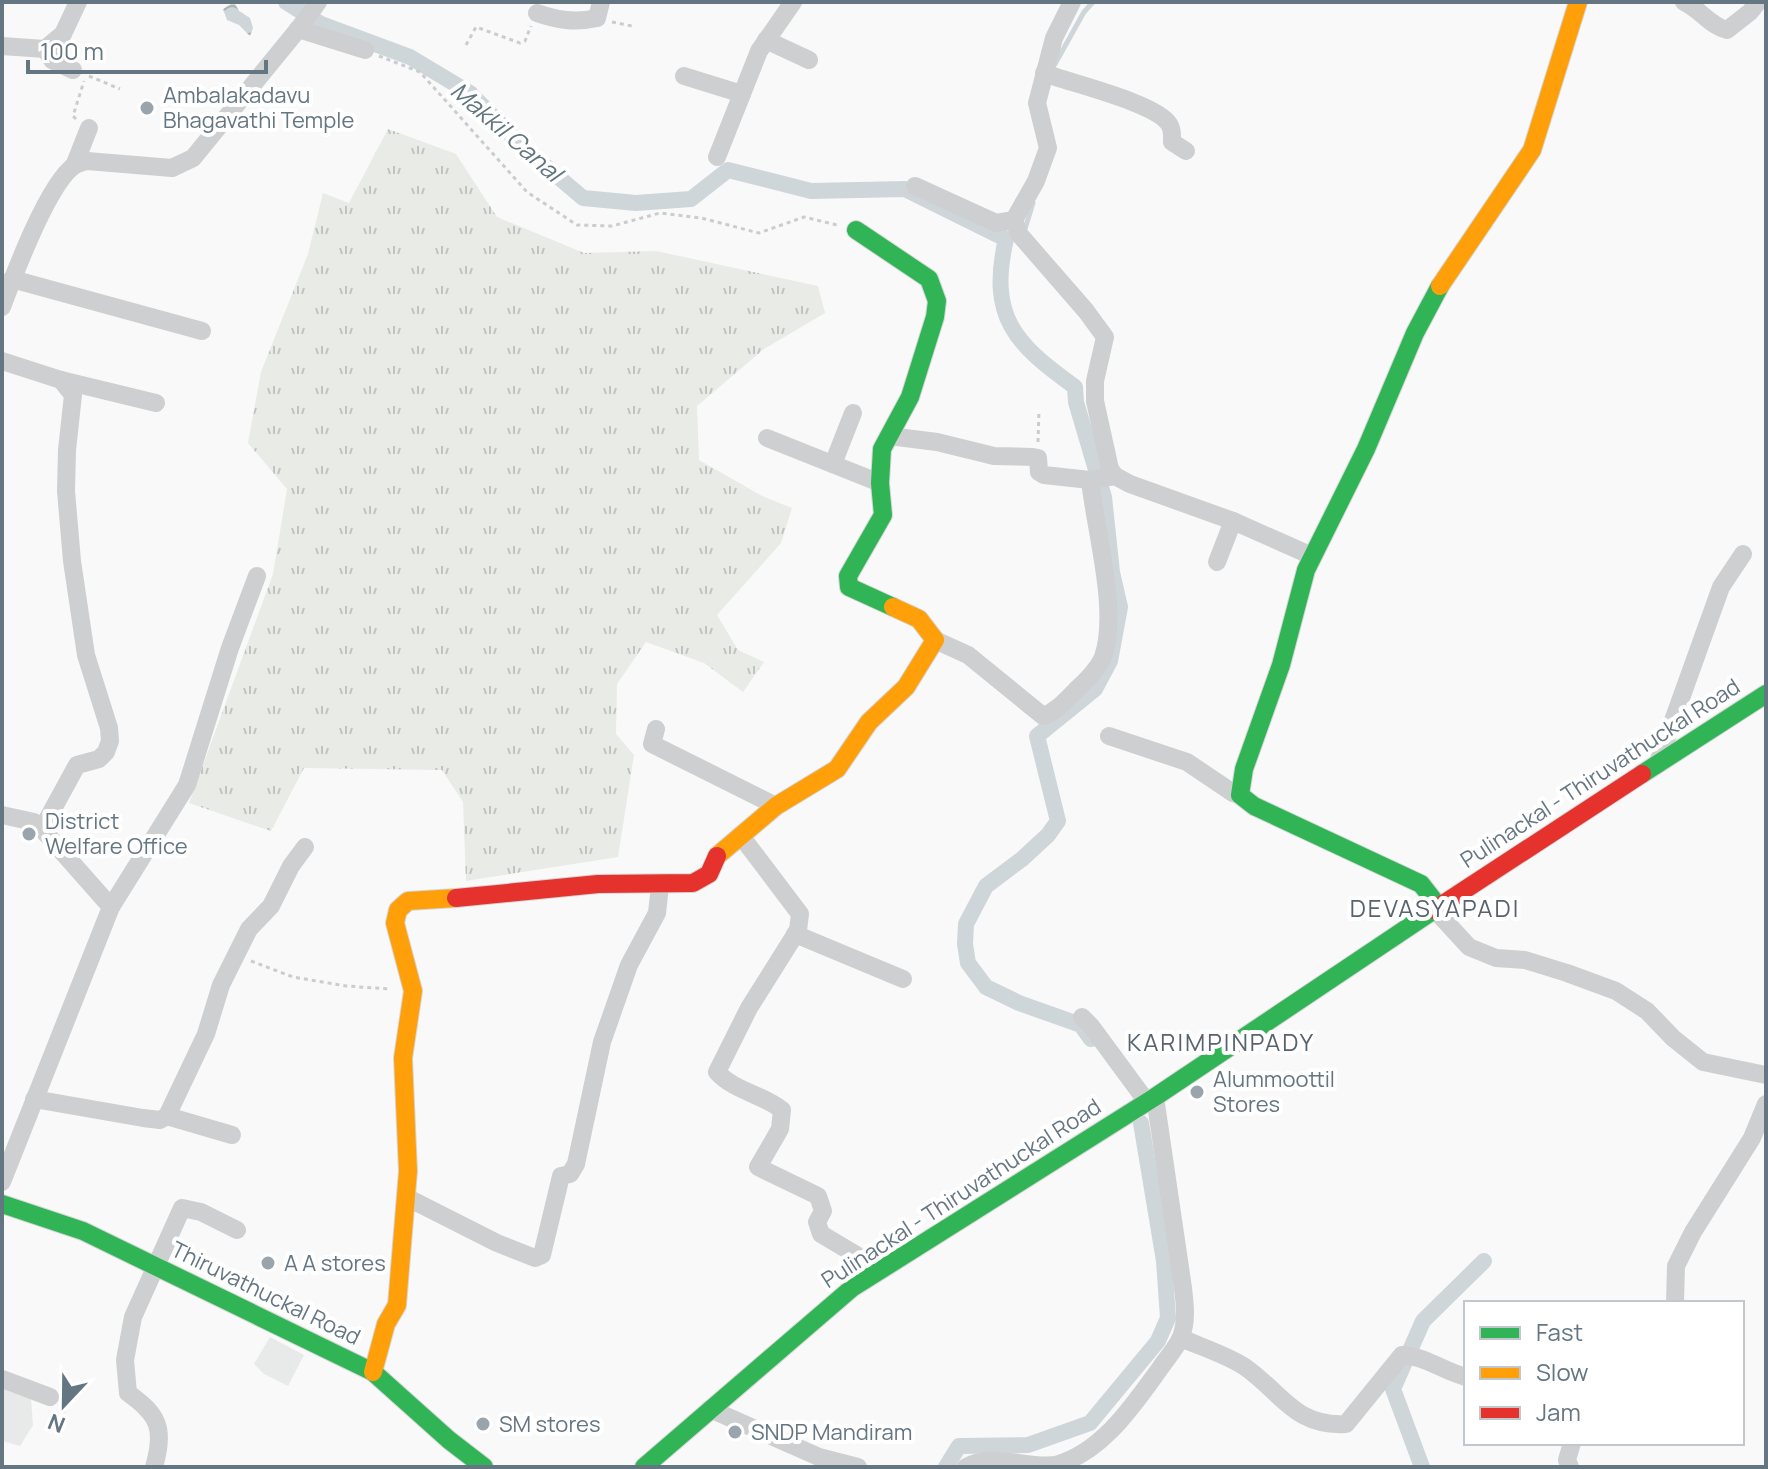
<svg xmlns="http://www.w3.org/2000/svg" width="1768" height="1469" viewBox="0 0 1768 1469" font-family="Manrope,sans-serif">
<style>
.built{fill:#e8e9e9}
.grass{fill:url(#grass-tufts)}
.water{fill:url(#water-waves)}
.lines{fill:none;stroke-linecap:round;stroke-linejoin:round}
.stream{stroke:#ced6d9;stroke-width:5}
.canal{stroke:#ced6d9;stroke-width:16}
.fast-casing{stroke:#d5d6d7;stroke-width:20}
.slow-casing{stroke:#d5d6d7;stroke-width:20}
.jam-casing{stroke:#d5d6d7;stroke-width:20}
.path{stroke:#cbcccd;stroke-width:3;stroke-dasharray:4 4;stroke-linecap:butt}
.street{stroke:#cecfd0;stroke-width:18}
.fast{stroke:#30b455;stroke-width:18}
.slow{stroke:#ff9f0a;stroke-width:18}
.jam{stroke:#e5322d;stroke-width:18}
.poi-dot{fill:#99a4ac;stroke:#fff;stroke-width:3}
.labels{text-anchor:middle;dominant-baseline:central;stroke-width:8;stroke-linejoin:round;paint-order:stroke}
.poi-label{font-size:22px;fill:#657683;stroke:#fff;text-anchor:start}
.street-label{font-size:22px;fill:#657683;stroke:#fff}
.water-label{font-size:24px;font-style:italic;fill:#60757c;stroke:#fff}
.neighbourhood-label{font-size:24px;letter-spacing:2px;fill:#57646e;stroke:#fff}
</style>
<defs>
<pattern id="grass-tufts" width="24" height="20" patternUnits="userSpaceOnUse" patternTransform="scale(2)"><rect width="24" height="20" fill="#e8ebe6"/><path d="M3 7l-1-3M5 7V3M7 7l1-3M15 17l-1-3M17 17v-4M19 17l1-3" fill="none" stroke="#c0c3c0"/></pattern>
<pattern id="water-waves" width="16" height="10" patternUnits="userSpaceOnUse" patternTransform="scale(2)"><rect width="16" height="10" fill="#ced6d9"/><path d="M0 5q4-4 8 0t8 0" fill="none" stroke="#abb2b5"/></pattern>
</defs>
<rect width="100%" height="100%" fill="#f9f9f9"/>
<g class="built">
<polygon points="270,1337 304,1355 288,1386 264,1374 254,1364"/>
<polygon points="2,1385 31,1399 33,1425 20,1446 2,1441"/>
</g>
<polygon class="grass" points="388,129 456,154 497,217 584,253 656,251 818,286 825,313 764,349 697,406 699,460 762,496 792,508 781,543 717,615 738,650 764,662 743,692 704,663 646,642 617,684 616,734 634,755 618,857 466,881 463,802 442,770 304,768 271,831 189,803 273,574 287,489 248,443 261,372 308,254 323,193 349,203"/>
<polygon class="water" points="234,2 239,11 250,18 253,28 250,36 239,25 227,20 223,9"/>
<g class="lines">
<g class="stream">
<polyline points="1055,64 1084,12 1093,2"/>
<polyline points="1024,232 1033,203"/>
</g>
<g class="canal">
<path d="M286,2l35,22 89,33 60,36 52,53 61,52 53,5 55,-4 37,-29 83,21 94,-2 101,50c-18,78 9,105 69,148l1,15 28,95 8,75 8,35 -10,54 -15,28 -58,47 21,85 -10,14 -26,24 -36,27 -20,38 -1,20 3,19 18,24 33,16 62,22 10,14"/>
<polyline points="946,1467 959,1446 1028,1445 1090,1423 1158,1341 1168,1318 1164,1261 1141,1123"/>
<polyline points="1422,1467 1393,1389 1423,1321 1484,1261"/>
</g>
<g class="fast-casing">
<g id="fast">
<polyline points="856,230 929,279 937,301 935,317 910,397 882,449 880,483 883,515 848,576 849,587 893,607"/>
<polyline points="1642,774 1766,694"/>
<polyline points="1439,907 1421,884 1254,806 1240,795 1244,769 1281,665 1306,570 1366,449 1415,333 1440,286"/>
<polyline points="2,1204 83,1231 373,1372 449,1440 484,1467"/>
<polyline points="644,1467 852,1288 1155,1097 1434,910"/>
</g>
</g>
<g class="slow-casing">
<g id="slow">
<polyline points="1440,286 1532,150 1578,2"/>
<polyline points="717,856 776,806 837,769 869,722 906,687 935,640 919,619 893,607"/>
<polyline points="373,1372 386,1324 397,1305 408,1171 403,1058 413,991 395,923 398,910 408,901 456,898"/>
</g>
</g>
<g class="jam-casing">
<g id="jam">
<polyline points="456,898 598,884 693,883 709,874 717,856"/>
<polyline points="1434,910 1642,774"/>
</g>
</g>
<g class="path">
<polyline points="612,22 632,26"/>
<polyline points="466,45 476,27 520,43 525,41 531,26"/>
<polyline points="379,56 420,72 527,192 577,225 612,226 660,213 701,218 759,233 804,217 837,225"/>
<polyline points="89,76 120,89"/>
<polyline points="76,119 73,116 84,81"/>
<polyline points="1038,442 1039,410"/>
<polyline points="251,961 293,977 346,986 391,989"/>
<polyline points="62,1420 65,1406"/>
</g>
<g class="street">
<polyline points="1072,2 1054,38 1037,103 1048,148 1036,181 1014,220 1019,234 1086,311 1105,337 1095,381 1095,401 1110,469 1115,476 1130,484 1233,521 1312,556"/>
<path d="M1684,2c16,7 26,24 43,28l23,-18 8,-10"/>
<path d="M537,13c20,7 38,10 60,5l4,-16"/>
<polyline points="298,29 365,50"/>
<polyline points="766,40 809,60"/>
<polyline points="2,46 45,49 63,34 78,2"/>
<polyline points="45,49 52,60 73,70"/>
<path d="M1044,73c26,10 112,30 125,51 4,6 3,12 3,18l14,9"/>
<polyline points="684,76 742,94"/>
<polyline points="717,157 759,51 793,2"/>
<polyline points="74,166 89,128"/>
<polyline points="915,186 996,223 1014,220"/>
<polyline points="12,279 202,331"/>
<path d="M2,307c12,-32 46,-124 73,-142 4,-2 8,-3 12,-4l85,7 21,-10 107,-131 18,-25"/>
<polyline points="2,361 61,380 156,403"/>
<polyline points="889,436 937,442 994,456 1033,457 1038,458 1039,472 1044,475 1090,480"/>
<polyline points="767,438 880,483"/>
<polyline points="833,464 853,413"/>
<polyline points="1217,562 1233,521"/>
<path d="M935,640l33,15 75,61c14,-5 23,-16 33,-26 10,-9 22,-21 27,-33 16,-47 -8,-127 -13,-177l25,-4"/>
<polyline points="656,729 652,744 776,806"/>
<polyline points="1109,736 1187,762 1233,793 1240,795"/>
<polyline points="1657,765 1721,587 1743,554"/>
<polyline points="2,815 34,822 42,829 111,907 2,1182"/>
<polyline points="42,829 77,765 99,759 106,752 110,741 109,728 86,655 72,561 66,491 67,450 73,395 61,380"/>
<path d="M741,836l59,78 -2,16 -49,78 -32,64c17,19 45,22 65,38l-2,19 -22,38 60,29 5,15 -6,11 4,12 37,22 19,16"/>
<polyline points="111,907 187,785 230,648 257,576"/>
<polyline points="1435,910 1469,947 1496,958 1525,960 1567,973 1616,991 1647,1011 1673,1038 1703,1062 1766,1075"/>
<polyline points="795,934 903,979"/>
<polyline points="1082,1017 1091,1026 1147,1102"/>
<polyline points="34,1099 143,1118 160,1120 167,1116 206,1034 221,985 249,929 271,906 291,866 305,847"/>
<polyline points="167,1116 232,1135"/>
<polyline points="406,1197 497,1243 535,1258 542,1255 561,1176 570,1174 576,1164 602,1042 629,965 657,913 660,886"/>
<polyline points="1675,1303 1676,1266 1693,1232 1752,1138 1766,1104"/>
<path d="M1181,1338c20,9 46,17 64,29 37,26 50,60 101,57l56,-69c23,1 41,16 64,22"/>
<polyline points="2,1379 50,1397"/>
<polyline points="710,1409 819,1457 858,1467"/>
<path d="M154,1467c11,-38 5,-52 -26,-74l-3,-33 8,-43 49,-109 19,4 36,18"/>
<path d="M966,1467c27,-15 60,2 90,-2 47,-13 78,-61 105,-98 6,-9 16,-20 20,-30 6,-16 4,-32 2,-49l-28,-191"/>
<polyline points="1570,1467 1567,1460 1572,1443"/>
</g>
<use href="#fast" class="fast"/>
<use href="#slow" class="slow"/>
<use href="#jam" class="jam"/>
</g>
<g class="poi-dot">
<circle cx="147" cy="108" r="8"/>
<circle cx="29" cy="834" r="8"/>
<circle cx="1197" cy="1092" r="8"/>
<circle cx="268" cy="1263" r="8"/>
<circle cx="483" cy="1424" r="8"/>
<circle cx="735" cy="1432" r="8"/>
</g>
<g class="labels">
<g class="poi-label">
<text x="163" y="95">Ambalakadavu<tspan x="163" dy="25">Bhagavathi Temple</tspan></text>
<text x="45" y="821">District<tspan x="45" dy="25">Welfare Office</tspan></text>
<text x="1213" y="1079">Alummoottil<tspan x="1213" dy="25">Stores</tspan></text>
<text x="284" y="1263">A A stores</text>
<text x="499" y="1424">SM stores</text>
<text x="751" y="1432">SNDP Mandiram</text>
</g>
<g class="street-label">
<text transform="translate(1600 773) rotate(-33)">Pulinackal - Thiruvathuckal Road</text>
<text transform="translate(961 1193) rotate(-33)">Pulinackal - Thiruvathuckal Road</text>
<text transform="translate(266 1293) rotate(26)">Thiruvathuckal Road</text>
</g>
<g class="water-label">
<text transform="translate(507 131) rotate(41)">Makkil Canal</text>
</g>
<g class="neighbourhood-label">
<text x="1435" y="907">DEVASYAPADI</text>
<text x="1221" y="1041">KARIMPINPADY</text>
</g>
</g>
<rect width="1768" height="1469" fill="none" stroke="#657683" stroke-width="8"/>
<rect x="1464" y="1301" width="280" height="144" fill="#ffffff" stroke="#c1c8cd" stroke-width="2"/>
<rect x="1480" y="1327" width="40" height="12" fill="#30b455" stroke="#c1c8cd" stroke-width="2"/>
<text x="1536" y="1341" font-size="24" fill="#657683">Fast</text>
<rect x="1480" y="1367" width="40" height="12" fill="#ff9f0a" stroke="#c1c8cd" stroke-width="2"/>
<text x="1536" y="1381" font-size="24" fill="#657683">Slow</text>
<rect x="1480" y="1407" width="40" height="12" fill="#e5322d" stroke="#c1c8cd" stroke-width="2"/>
<text x="1536" y="1421" font-size="24" fill="#657683">Jam</text>
<g transform="translate(64 1405) rotate(202)" stroke="#ffffff" stroke-width="6" paint-order="stroke">
<path d="M0-6L14 30L0 20L-14 30Z" fill="#657683"/>
<text y="-12" font-size="22" font-weight="bold" text-anchor="middle" fill="#657683">N</text>
</g>
<path d="M28 60v12h238v-12" fill="none" stroke="#657683" stroke-width="4"/>
<text x="40" y="60" font-size="24" fill="#657683" stroke="#ffffff" stroke-width="6" paint-order="stroke">100 m</text>
</svg>
